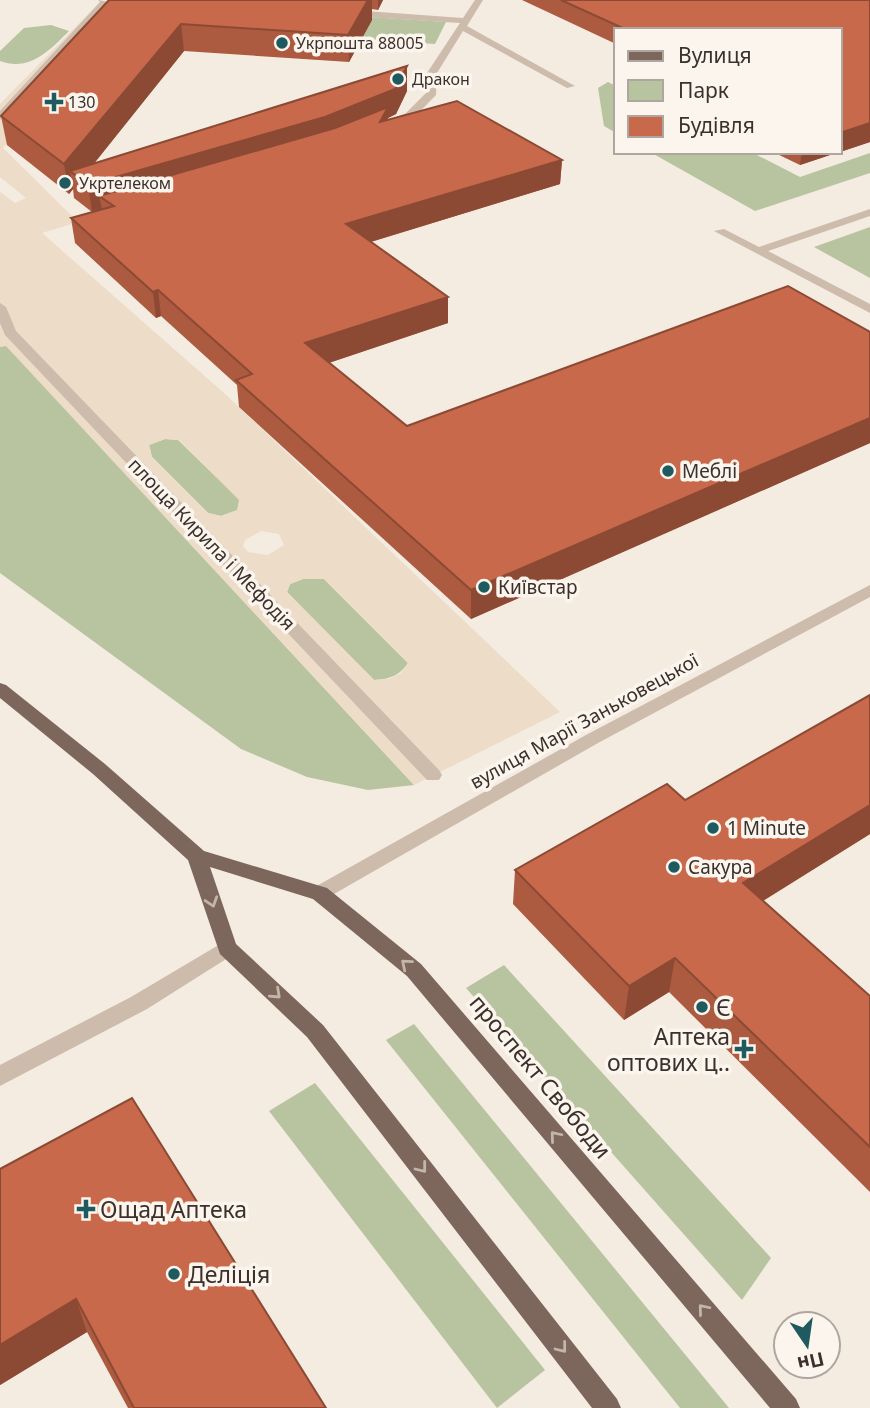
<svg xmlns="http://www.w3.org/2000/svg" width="870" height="1408" viewBox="0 0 870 1408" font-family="'Noto Sans',sans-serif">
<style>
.green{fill:#b8c4a0}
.plaza{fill:#ecdcc8;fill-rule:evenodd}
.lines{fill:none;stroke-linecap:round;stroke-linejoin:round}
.minor{fill:#cdbbac;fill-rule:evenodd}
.major{fill:#7d675c;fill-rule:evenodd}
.wall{fill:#ac5a40}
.shaded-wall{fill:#8c4a34}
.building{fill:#c8694b;stroke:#8c4a34;stroke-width:2}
.oneway{stroke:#c2b5ac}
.poi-dot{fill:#1f5a5e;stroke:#fbf5ee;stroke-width:2.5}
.labels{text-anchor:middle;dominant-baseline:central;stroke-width:7;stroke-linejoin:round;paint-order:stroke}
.far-poi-label{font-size:16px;fill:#3b302b;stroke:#fbf5ee;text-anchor:start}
.poi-label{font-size:19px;fill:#3b302b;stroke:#fbf5ee;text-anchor:start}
.street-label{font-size:19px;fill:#3b302b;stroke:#fbf5ee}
.near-poi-label{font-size:23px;fill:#3b302b;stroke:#fbf5ee;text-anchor:start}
.near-street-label{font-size:23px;fill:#3b302b;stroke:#fbf5ee}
</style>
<rect width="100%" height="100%" fill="#f4ebe1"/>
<g class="green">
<polygon points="140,2 446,22 435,44 120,23"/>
<path d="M51,25l18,6c-19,19 -39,41 -69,30v-10l24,-23z"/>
<polygon points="608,82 616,86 616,133 604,126 598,88"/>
<polygon points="650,152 751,152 800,177 870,153 870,173 755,211"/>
<polygon points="870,227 870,278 814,247"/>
<polygon points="6,345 414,785 368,790 307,777 241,749 0,573 0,347"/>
<polygon points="165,439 178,440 240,500 238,510 221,516 208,513 152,457 149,445"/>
<path d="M303,579h21l84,84c-9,13 -18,16 -34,17l-87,-88 3,-8z"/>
<polygon points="504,965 771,1258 742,1300 466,988"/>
<polygon points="414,1024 729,1408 680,1408 386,1040"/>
<polygon points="315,1083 545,1370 497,1408 269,1111"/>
</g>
<path class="plaza" d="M100,2l13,22 -110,124 75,74 -36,11 182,160 336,319 -146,73 -408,-439 -6,1v-155l15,11 11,-5 -26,-21v-73zM165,439l14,1 60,60 -2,10 -16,6 -13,-3 -56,-56 -3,-12zM261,531l18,3 5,11 -16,10 -20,-3 -5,-6 2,-6zM303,579h21l84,84 -7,10 -12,6 -15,1 -87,-88 3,-8z"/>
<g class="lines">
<g class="minor">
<polygon points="98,0 109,2 0,120 0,111 100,2"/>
<path d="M475,0h8l-16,26 108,60 -8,2 -104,-57 -26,42 -1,22c-13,13 -28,32 -48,30v-4l18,-8 21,-21v-19l33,-50 -109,-7 -4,-3 4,-3 112,8z"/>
<polygon points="870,209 870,216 768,251 870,304 870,313 714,231 724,229 759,247"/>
<polygon points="0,303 6,307 16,331 439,770 442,775 439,780 427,780 5,335 0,323"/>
<polygon points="870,585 870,597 598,743 327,898 320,901 313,898 310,893 313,888 586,735"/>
<polygon points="227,940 234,942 237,948 234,954 147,1009 0,1086 0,1065 131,997"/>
</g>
<polygon class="major" points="0,683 6,685 105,764 204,851 327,888 421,964 796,1399 800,1408 770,1408 407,976 313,899 210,867 236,944 323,1025 617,1399 621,1408 592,1408 307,1037 220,954 188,860 93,774 0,698"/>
</g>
<g class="wall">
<polygon points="109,0 383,0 378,10 372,9 372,20 349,62 184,51 93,164 407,66 407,91 396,114 388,118 388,120 562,160 560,184 371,242 448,323 329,363 407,426 870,332 870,443 471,619 239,407 237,385 161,316 156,318 75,243 71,218 102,210 102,209 92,212 74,198 73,189 69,194 7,145 1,116"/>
<polygon points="522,0 870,0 870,142 840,152 840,30 616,30 616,44"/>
<polygon points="773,152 839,152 800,165"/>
<polygon points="870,695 870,834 763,901 870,996 870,1192 669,992 624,1020 513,904 515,870 685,800"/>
<polygon points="0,1169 326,1408 128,1408 87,1332 0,1385"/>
</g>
<g class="shaded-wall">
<polygon points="368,0 372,0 372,20 349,62 348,35"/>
<polygon points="378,0 383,0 378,10"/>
<polygon points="181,24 184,51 81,180 70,171 73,189 69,194 64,164"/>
<polygon points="407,66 407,91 396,114 388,118 388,130 99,196 102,209 92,212 88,185"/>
<polygon points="870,123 870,142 840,152 840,133"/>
<polygon points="802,152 839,152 800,165"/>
<polygon points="562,160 560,184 347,249 346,224"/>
<polygon points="158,290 161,316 156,318 153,292"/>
<polygon points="448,297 448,323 307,370 305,343"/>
<polygon points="870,418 870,443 471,619 471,590"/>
<polygon points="870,805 870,834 735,918 743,883"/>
<polygon points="675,958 669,992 624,1020 629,986"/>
<polygon points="76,1299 87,1332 0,1385 0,1345"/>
</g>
<g class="building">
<polygon points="109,0 368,0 348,35 181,24 64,164 1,116"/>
<polygon points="561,0 870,0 870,123 840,133 840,30 627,30"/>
<polygon points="407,66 395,89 325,117 88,185 70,171"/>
<polygon points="457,101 562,160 346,224 448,297 305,343 407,426 788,286 870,332 870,418 471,590 236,380 252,374 158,290 153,292 71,218 114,206 99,196 335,128 388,107 380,122"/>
<polygon points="870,695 870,805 743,883 870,996 870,1147 675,958 629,986 515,870 667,784 685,800"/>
<polygon points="132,1098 326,1408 134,1408 76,1299 0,1345 0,1169"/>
</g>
<defs><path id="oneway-chevron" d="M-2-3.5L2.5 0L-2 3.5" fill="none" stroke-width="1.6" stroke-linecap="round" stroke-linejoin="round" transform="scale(1.75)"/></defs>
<g class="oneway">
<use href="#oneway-chevron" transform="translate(212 902) rotate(72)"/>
<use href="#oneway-chevron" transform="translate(406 964) rotate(-140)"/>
<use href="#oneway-chevron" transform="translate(276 994) rotate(43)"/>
<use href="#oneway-chevron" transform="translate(555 1136) rotate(-130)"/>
<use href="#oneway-chevron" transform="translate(422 1168) rotate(52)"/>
<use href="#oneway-chevron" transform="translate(703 1309) rotate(-130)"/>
<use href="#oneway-chevron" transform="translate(562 1348) rotate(52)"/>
</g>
<g class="poi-dot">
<circle cx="282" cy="43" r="7"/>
<circle cx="398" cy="79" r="7"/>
<path d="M50.5 91.5h7v7h7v7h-7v7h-7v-7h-7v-7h7z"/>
<circle cx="65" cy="183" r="7"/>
<circle cx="668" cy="471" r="7"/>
<circle cx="484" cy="587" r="7"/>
<circle cx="713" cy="828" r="7"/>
<circle cx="674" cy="867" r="7"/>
<circle cx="702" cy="1007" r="7"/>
<path d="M740.5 1038.5h7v7h7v7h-7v7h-7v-7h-7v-7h7z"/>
<path d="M82.5 1198.5h7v7h7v7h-7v7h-7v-7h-7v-7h7z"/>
<circle cx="174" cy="1274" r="7"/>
</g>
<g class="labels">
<g class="far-poi-label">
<text x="296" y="43">Укрпошта 88005</text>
<text x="412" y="79">Дракон</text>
<text x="68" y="102">130</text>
<text x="79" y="183">Укртелеком</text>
</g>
<g class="poi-label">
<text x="682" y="471">Меблi</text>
<text x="498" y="587">Київстар</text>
<text x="727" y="828">1 Minute</text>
<text x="688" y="867">Сакура</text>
</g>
<g class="street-label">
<text transform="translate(212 544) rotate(46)">площа Кирила і Мефодія</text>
<text transform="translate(584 721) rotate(-29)">вулиця Марії Заньковецької</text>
</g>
<g class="near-poi-label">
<text x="716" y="1007">Є</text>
<text x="730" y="1036" text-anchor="end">Аптека<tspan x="730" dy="26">оптових ц‥</tspan></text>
<text x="100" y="1209">Ощад Аптека</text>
<text x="188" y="1274">Деліція</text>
</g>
<g class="near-street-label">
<text transform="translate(541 1076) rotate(50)">проспект Свободи</text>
</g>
</g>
<rect x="614" y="28" width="228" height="126" fill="#fbf5ee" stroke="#aea6a0" stroke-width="2"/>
<rect x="628" y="51" width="35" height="10" fill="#7d675c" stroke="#aea6a0" stroke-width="2"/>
<text x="678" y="63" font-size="21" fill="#3b302b">Вулиця</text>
<rect x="628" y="80" width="35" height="21" fill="#b8c4a0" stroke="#aea6a0" stroke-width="2"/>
<text x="678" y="98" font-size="21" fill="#3b302b">Парк</text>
<rect x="628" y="116" width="35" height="21" fill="#c8694b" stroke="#aea6a0" stroke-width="2"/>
<text x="678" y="133" font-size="21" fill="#3b302b">Будівля</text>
<g transform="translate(807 1345) rotate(167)"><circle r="33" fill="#fbf5ee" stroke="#aea6a0" stroke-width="2"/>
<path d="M0-5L12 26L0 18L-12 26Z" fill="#1f5a5e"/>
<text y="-10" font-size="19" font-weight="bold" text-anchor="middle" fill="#3b302b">Пн</text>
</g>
</svg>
